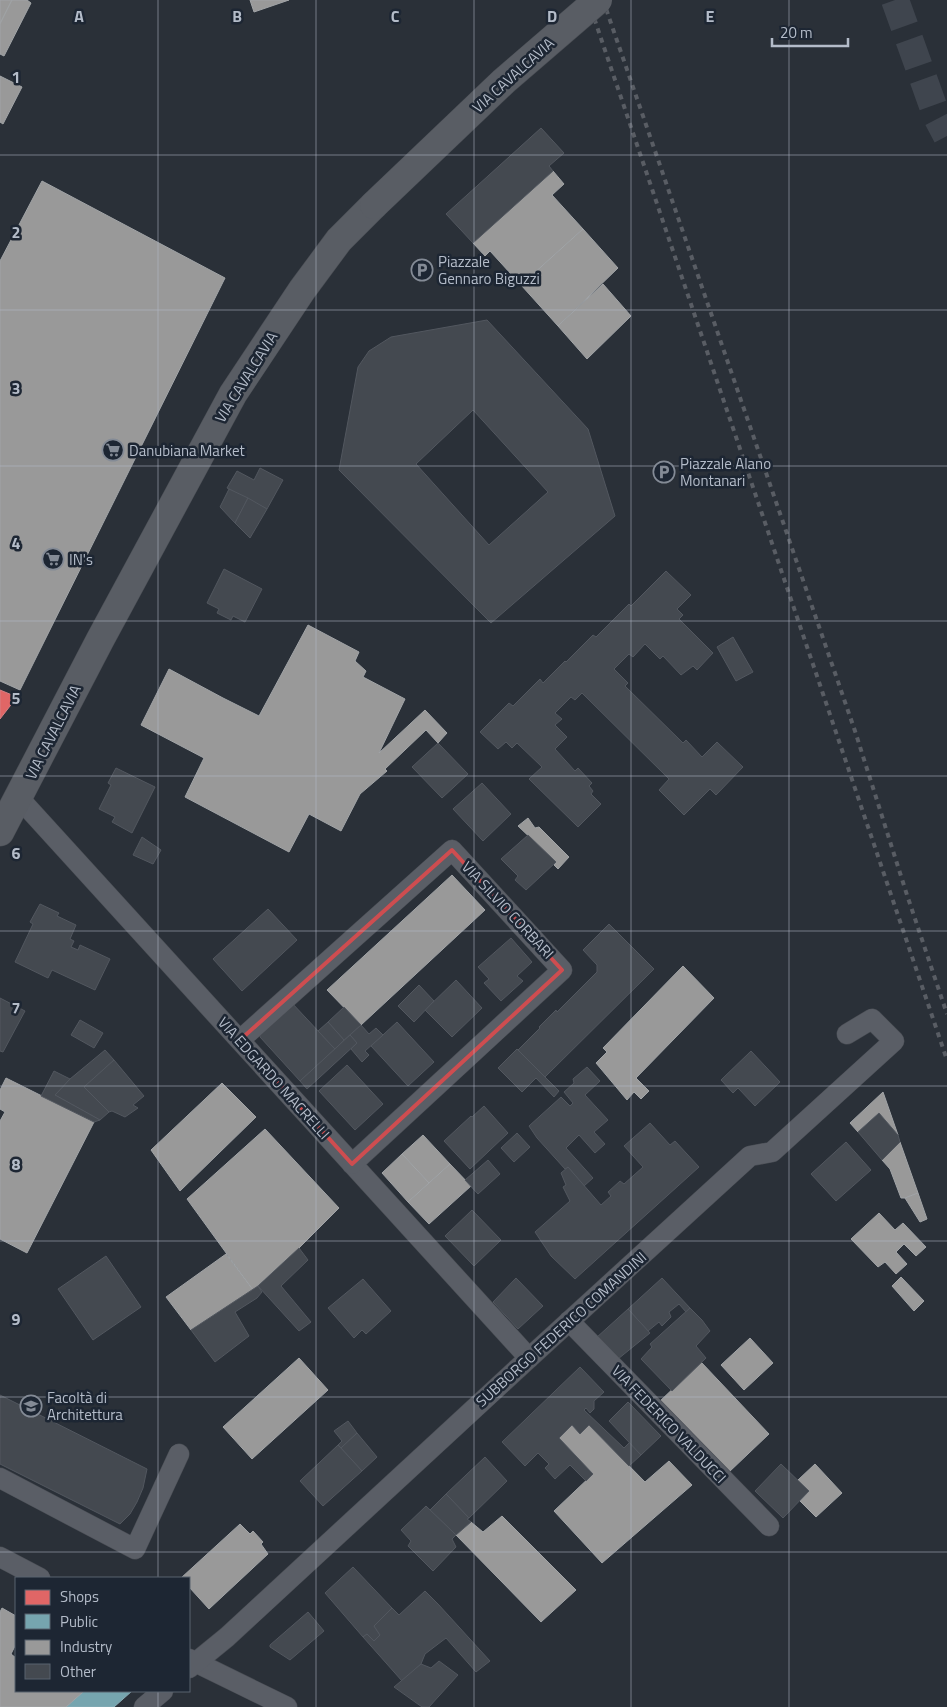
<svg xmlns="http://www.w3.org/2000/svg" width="947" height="1707" viewBox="0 0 947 1707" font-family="'Titillium Web',sans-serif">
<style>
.shops{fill:#e06666;stroke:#d38084}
.public{fill:#76a5af;stroke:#89acb7}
.industry{fill:#999;stroke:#a1a4a7}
.building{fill:#444950;stroke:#52575f;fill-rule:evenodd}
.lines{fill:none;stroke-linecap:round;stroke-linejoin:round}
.trunk-tunnel{stroke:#3f454e;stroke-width:28;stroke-dasharray:28 14;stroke-linecap:butt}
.minor-casing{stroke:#484c53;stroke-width:21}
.secondary-casing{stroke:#484c53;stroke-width:29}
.minor{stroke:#5a5e66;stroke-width:20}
.secondary{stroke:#595d64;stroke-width:28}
.rail{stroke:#595d64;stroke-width:4;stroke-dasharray:5 5;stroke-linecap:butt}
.secondary-bridge-casing{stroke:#484c53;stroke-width:29;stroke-linecap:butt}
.secondary-bridge{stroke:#595d64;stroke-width:28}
.marked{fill:none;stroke:#ce4d50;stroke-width:4;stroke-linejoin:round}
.grid{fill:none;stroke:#b4bcc9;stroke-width:1;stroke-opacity:0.55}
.labels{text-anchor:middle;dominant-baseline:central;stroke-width:5;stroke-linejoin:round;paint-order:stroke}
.street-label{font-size:15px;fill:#b4bcc9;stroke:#1d2633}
.poi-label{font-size:15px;fill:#b4bcc9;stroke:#1d2633;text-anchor:start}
.grid-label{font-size:16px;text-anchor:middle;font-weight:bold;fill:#b4bcc9;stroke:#1d2633;stroke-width:5;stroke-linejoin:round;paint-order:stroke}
</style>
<rect width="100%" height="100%" fill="#2a3038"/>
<polygon class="shops" points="0,690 17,697 0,719"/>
<polygon class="public" points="84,1691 132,1691 114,1707 66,1707"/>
<g class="industry">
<polygon points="0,0 12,0 0,24"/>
<polygon points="12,0 27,0 31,3 4,56 0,54 0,24"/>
<polygon points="250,0 289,0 254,12"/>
<polygon points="0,76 22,87 3,124 0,122"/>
<polygon points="553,171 564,184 552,195 583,229 521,285 490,251 485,256 473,243"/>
<polygon points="42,181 225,278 20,690 0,681 0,261"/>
<polygon points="583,229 618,268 558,326 521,285"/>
<polygon points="603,284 631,316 587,359 558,326"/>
<polygon points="308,625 359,652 355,661 366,671 363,677 405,699 379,753 425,710 447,733 438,743 426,730 385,769 387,771 360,794 341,831 309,814 289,852 185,797 204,758 141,725 169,669 223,698 259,716"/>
<polygon points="528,818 535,828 539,827 569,857 558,869 554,865 556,862 518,826"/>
<polygon points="452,875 485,910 361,1025 327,990"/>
<polygon points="683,966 714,998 636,1078 649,1091 641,1099 634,1092 627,1100 596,1063 607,1052 603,1048"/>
<polygon points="6,1078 94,1122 27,1253 0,1239 0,1121 5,1112 0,1109 0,1090"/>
<polygon points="222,1083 256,1117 180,1191 151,1150"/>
<polygon points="883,1092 898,1135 879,1113 858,1132 850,1123"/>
<polygon points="265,1129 339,1208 299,1248 253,1290 187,1199"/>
<polygon points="423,1135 450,1164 429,1183 402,1154"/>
<polygon points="900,1142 918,1193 905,1198 901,1198 890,1169 882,1160"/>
<polygon points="402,1154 429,1183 408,1202 382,1173"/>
<polygon points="450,1164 471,1186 429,1224 408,1202"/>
<polygon points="918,1193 927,1219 920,1222 905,1198"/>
<polygon points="879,1213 895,1230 903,1223 926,1247 916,1256 904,1244 896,1252 907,1264 896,1274 885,1262 878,1267 851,1239"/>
<polygon points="226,1254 253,1290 191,1330 166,1297"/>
<polygon points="901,1277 924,1301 914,1311 892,1286"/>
<polygon points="750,1338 773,1363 744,1390 721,1365"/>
<polygon points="299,1358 328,1390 252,1459 223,1427"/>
<polygon points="701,1362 769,1434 728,1473 658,1403"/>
<polygon points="572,1425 580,1434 589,1425 645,1482 669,1461 692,1485 602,1563 554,1511 593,1474 559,1438"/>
<polygon points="815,1464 842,1493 816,1517 800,1501 809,1491 798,1480"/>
<polygon points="502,1516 576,1590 541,1622 456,1535 471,1522 483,1532"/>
<polygon points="240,1524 250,1534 253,1531 263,1542 261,1544 268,1554 209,1609 189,1587 189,1578 181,1578"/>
<polygon points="2,1608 16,1616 16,1644 11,1654 16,1658 16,1691 84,1691 66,1707 0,1707 0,1612"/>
</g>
<g class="building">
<polygon points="541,128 564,153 549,166 553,171 473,243 446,214"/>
<path d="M487,320l101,109 27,87 -124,107 -152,-153 19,-103 11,-16 22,-14zM473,410l75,82 -59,53 -73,-81z"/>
<polygon points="260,468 283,480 267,509 227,488 237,471 254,480"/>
<polygon points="229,489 248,498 235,523 220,507"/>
<polygon points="248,498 267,509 250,538 235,523"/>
<polygon points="224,569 262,589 245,622 233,616 231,620 217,613 219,609 207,603"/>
<polygon points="666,571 691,595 677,609 683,615 679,619 713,653 697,670 693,666 681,675 663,656 660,659 645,644 633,657 629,654 614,669 628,683 625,686 683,743 686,740 702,757 717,742 743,767 716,795 710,789 684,815 659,790 669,779 582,693 575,700 571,697 555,713 562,719 555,725 567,737 555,749 575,771 578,768 592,783 589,786 593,791 591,794 601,804 578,827 529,779 542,767 517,743 512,748 506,742 498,749 480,732 509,703 513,706 540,679 543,683 565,661 566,662 593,635 596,637 629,604 631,606"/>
<polygon points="733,637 753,672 736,681 717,647"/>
<polygon points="438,743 468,774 442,798 412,767"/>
<polygon points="116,768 155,787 132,833 112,822 115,817 99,809 111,785 108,783"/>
<polygon points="482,783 511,814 483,841 453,809"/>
<polygon points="528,835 556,862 526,890 515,880 518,876 501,859"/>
<polygon points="142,837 161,850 153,864 133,855"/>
<polygon points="40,904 59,913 57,916 76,925 70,939 74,941 71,947 78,950 80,945 110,959 95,990 52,970 48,978 15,962 33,924 30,922"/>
<polygon points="268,909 297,940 242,991 213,959"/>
<polygon points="609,924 654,969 545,1077 518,1050 540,1028 539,1027 556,1010 557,1012 597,972 597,965 583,950"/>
<polygon points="511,938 532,962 517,976 523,981 501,1001 484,983 489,979 478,967"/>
<polygon points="456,980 482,1008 452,1037 425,1010"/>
<polygon points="419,985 434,1001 414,1022 398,1006"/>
<polygon points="0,998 25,1011 3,1052 0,1051"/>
<polygon points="291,1002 335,1049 300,1081 260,1037 260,1033"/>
<polygon points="344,1007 361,1025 344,1040 328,1022"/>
<polygon points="80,1020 103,1033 94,1048 71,1035"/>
<polygon points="328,1022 344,1040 335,1049 318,1031"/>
<polygon points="397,1022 434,1062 408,1086 371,1046"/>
<polygon points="361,1025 369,1034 376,1028 383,1035 365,1051 369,1055 362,1062 351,1049 357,1043 350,1035"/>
<polygon points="350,1035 357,1043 307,1089 300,1081"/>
<polygon points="517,1049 559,1091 554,1097 536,1078 522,1092 498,1068"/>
<polygon points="105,1050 114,1060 84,1087 109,1112 100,1120 55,1095 70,1079"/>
<polygon points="751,1051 780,1082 755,1106 738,1088 733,1093 721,1080"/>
<polygon points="114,1060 144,1096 133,1105 138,1108 125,1117 112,1111 109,1112 84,1087"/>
<polygon points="347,1065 383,1104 355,1130 319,1091"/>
<polygon points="587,1067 600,1081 585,1095 608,1120 594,1132 605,1144 595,1153 579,1135 566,1148 593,1178 584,1186 568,1167 565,1169 537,1138 529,1126 561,1097 570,1106 573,1103 564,1092 574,1083 573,1079"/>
<polygon points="54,1071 70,1079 55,1095 100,1120 94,1122 41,1096"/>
<polygon points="484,1106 508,1133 470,1169 444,1141 471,1116 472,1117"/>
<polygon points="879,1113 898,1135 900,1142 882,1160 858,1132"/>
<polygon points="650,1123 670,1145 675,1141 699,1167 575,1279 551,1256 535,1232 570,1201 563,1187 566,1185 561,1173 568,1167 601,1205 611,1196 608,1192 620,1181 624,1184 643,1167 624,1146"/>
<polygon points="517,1133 530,1147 514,1162 501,1148"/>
<polygon points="846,1142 871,1170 836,1201 811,1174"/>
<polygon points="488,1160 500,1174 478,1194 465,1180"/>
<polygon points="472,1210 501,1240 474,1266 445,1236"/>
<polygon points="299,1248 308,1260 281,1286 311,1322 299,1331 258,1286"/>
<polygon points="106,1256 141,1307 93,1340 58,1289"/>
<polygon points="516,1278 543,1306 518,1329 493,1302"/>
<polygon points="662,1278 690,1308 686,1312 679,1304 669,1312 671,1317 662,1326 659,1322 648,1331 628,1309"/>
<polygon points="363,1279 391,1311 366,1334 362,1330 354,1338 328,1308"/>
<polygon points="258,1286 262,1292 257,1298 235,1312 249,1336 215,1362 191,1330"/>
<polygon points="690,1308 702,1320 710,1331 696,1346 706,1358 672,1391 641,1359 652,1347 650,1344"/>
<polygon points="628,1309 650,1333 618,1359 596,1338"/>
<polygon points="580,1367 604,1392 594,1401 594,1409 590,1413 586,1408 584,1410 624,1448 630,1442 641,1455 629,1466 589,1425 580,1434 572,1425 559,1438 593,1474 586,1481 570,1465 555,1479 545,1468 549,1464 538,1453 525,1466 502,1442"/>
<polygon points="0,1395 147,1469 143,1488 137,1502 130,1514 120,1524 0,1464"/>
<polygon points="628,1402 661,1436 641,1455 609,1421"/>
<polygon points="348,1421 357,1433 341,1448 338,1445 342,1441 334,1431"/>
<polygon points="357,1433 377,1457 362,1471 341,1448"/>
<polygon points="338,1445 362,1471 323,1506 300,1481"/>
<polygon points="485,1457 507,1481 469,1518 446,1494"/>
<polygon points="781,1464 809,1491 783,1518 755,1491"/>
<polygon points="446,1494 469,1518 467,1519 471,1522 456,1535 430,1510"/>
<polygon points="426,1506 456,1535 452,1539 456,1547 433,1571 408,1546 411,1541 401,1530"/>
<polygon points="353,1567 392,1608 374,1626 380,1635 374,1641 367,1634 363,1637 325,1593"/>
<polygon points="425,1591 438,1604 490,1661 476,1672 446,1638 425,1654 421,1664 402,1681 363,1637 367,1634 374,1641 380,1635 374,1626 392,1608 399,1615"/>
<polygon points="308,1612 324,1631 290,1660 270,1647 270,1645"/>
<polygon points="439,1661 458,1675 429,1707 422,1707 394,1687 421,1664 431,1668"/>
</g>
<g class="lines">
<polyline class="trunk-tunnel" points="895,0 937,117 947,136"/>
<g class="minor-casing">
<g id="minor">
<polyline points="19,798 529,1358"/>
<polyline points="240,1040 452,850 562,970 352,1164"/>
<polyline points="569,1321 769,1526"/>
<polyline points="0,1478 135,1549 179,1454"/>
<polyline points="0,1557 40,1578"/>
<polyline points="189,1659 287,1707"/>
<polyline points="189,1668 227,1637 529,1358 750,1156 772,1152 894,1041 872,1019 847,1034"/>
<polyline points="144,1707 163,1691"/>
</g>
</g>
<g class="secondary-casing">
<polyline id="secondary" points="0,832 100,640 233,394 302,290 339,240 374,205"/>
</g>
<use href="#minor" class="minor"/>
<use href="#secondary" class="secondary"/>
<g class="rail">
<polyline points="588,0 947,1060"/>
<polyline points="603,0 855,731 907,895 947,1014"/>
</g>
<g class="secondary-bridge-casing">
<polyline id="secondary-bridge" points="374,205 504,81 598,0"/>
</g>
<use href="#secondary-bridge" class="secondary-bridge"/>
</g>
<path class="marked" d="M452,850l110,120 -210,194 -112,-124z"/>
<path class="grid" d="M158,0v1578M316,0v1707M474,0v1707M631,0v1707M789,0v1707M0,155h947M0,310h947M0,466h947M0,621h947M0,776h947M0,931h947M0,1086h947M0,1241h947M0,1397h947M0,1552h947M158,1691v16"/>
<defs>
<g id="parking-ring" transform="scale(1.125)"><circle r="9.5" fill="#1d2633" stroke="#848b96" stroke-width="1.5"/><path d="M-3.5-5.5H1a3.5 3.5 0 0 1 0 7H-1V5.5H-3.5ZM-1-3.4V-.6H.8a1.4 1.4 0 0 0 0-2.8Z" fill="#848b96"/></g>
<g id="supermarket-ring" transform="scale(1.125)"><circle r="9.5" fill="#1d2633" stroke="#848b96" stroke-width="1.5"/><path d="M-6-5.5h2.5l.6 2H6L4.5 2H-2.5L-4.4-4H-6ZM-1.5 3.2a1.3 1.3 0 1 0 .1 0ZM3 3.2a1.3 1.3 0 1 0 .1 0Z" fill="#848b96"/></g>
<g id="university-ring" transform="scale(1.125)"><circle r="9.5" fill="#1d2633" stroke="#848b96" stroke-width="1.5"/><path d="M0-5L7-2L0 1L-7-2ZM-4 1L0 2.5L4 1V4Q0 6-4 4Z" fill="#848b96"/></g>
</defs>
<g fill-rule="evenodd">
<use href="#parking-ring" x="422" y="270"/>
<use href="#supermarket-ring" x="113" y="450"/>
<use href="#parking-ring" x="664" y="472"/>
<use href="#supermarket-ring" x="53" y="559"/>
<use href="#university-ring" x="31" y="1406"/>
</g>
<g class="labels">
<g class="street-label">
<text transform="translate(513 75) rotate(-42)">VIA CAVALCAVIA</text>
<text transform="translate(246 377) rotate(-58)">VIA CAVALCAVIA</text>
<text transform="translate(53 732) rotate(-63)">VIA CAVALCAVIA</text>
<text transform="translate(508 910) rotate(47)">VIA SILVIO CORBARI</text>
<text transform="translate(274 1078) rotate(48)">VIA EDGARDO MACRELLI</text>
<text transform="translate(561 1329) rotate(-42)">SUBBORGO FEDERICO COMANDINI</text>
<text transform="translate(669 1424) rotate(46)">VIA FEDERICO VALDUCCI</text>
</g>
<g class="poi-label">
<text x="438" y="261">Piazzale<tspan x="438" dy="17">Gennaro Biguzzi</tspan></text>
<text x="129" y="450">Danubiana Market</text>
<text x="680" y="463">Piazzale Alano<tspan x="680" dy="17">Montanari</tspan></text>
<text x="69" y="559">IN's</text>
<text x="47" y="1397">Facoltà di<tspan x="47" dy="17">Architettura</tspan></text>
</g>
</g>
<g class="grid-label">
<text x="79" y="22">A</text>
<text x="237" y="22">B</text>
<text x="395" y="22">C</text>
<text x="552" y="22">D</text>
<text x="710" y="22">E</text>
<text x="16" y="83">1</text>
<text x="16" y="238">2</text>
<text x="16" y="394">3</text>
<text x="16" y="549">4</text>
<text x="16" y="704">5</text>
<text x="16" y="859">6</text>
<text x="16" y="1014">7</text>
<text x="16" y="1170">8</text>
<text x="16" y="1325">9</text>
</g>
<rect x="15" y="1577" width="175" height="115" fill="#1d2633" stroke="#59626f"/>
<rect x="25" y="1590" width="25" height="15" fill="#e06666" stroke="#59626f"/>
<text x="60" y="1602" font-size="15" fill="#b4bcc9">Shops</text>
<rect x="25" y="1614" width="25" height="15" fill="#76a5af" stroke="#59626f"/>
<text x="60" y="1627" font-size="15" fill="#b4bcc9">Public</text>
<rect x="25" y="1640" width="25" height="15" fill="#999999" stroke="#59626f"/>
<text x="60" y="1652" font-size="15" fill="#b4bcc9">Industry</text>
<rect x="25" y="1664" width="25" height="15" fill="#444950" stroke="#59626f"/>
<text x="60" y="1677" font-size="15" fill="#b4bcc9">Other</text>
<path d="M772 38v8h76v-8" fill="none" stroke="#b4bcc9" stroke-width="2.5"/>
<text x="780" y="38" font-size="15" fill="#b4bcc9" stroke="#1d2633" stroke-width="4" paint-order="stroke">20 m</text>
</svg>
